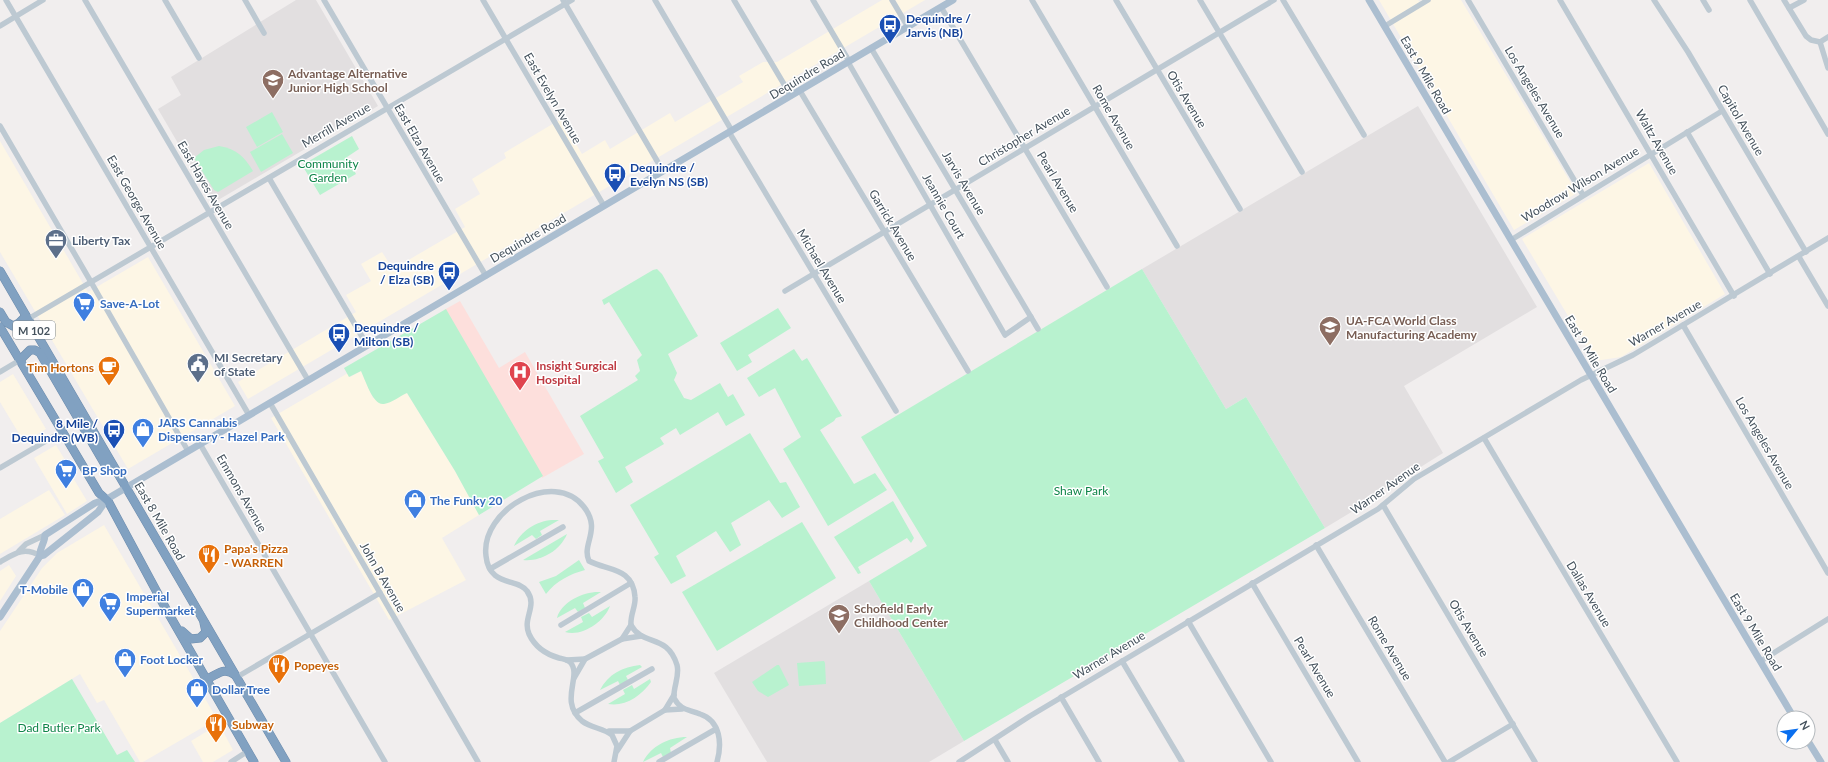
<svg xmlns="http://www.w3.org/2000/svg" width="1828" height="762" viewBox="0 0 1828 762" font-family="Lato,sans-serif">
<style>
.commercial{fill:#fdf6e5}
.education{fill:#e2dfe0}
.medical{fill:#fddfdc}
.green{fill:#b8f2cf}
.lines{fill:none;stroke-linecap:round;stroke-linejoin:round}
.highway-casing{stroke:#6d8cad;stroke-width:9}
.minor{stroke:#bdc9d2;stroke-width:5.5}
.major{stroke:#abbed0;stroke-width:7}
.highway{stroke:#81a1c1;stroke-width:8}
.labels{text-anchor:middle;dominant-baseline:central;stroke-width:3;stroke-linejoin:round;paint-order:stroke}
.shield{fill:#fff;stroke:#7d868e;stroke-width:1}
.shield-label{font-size:11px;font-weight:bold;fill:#45525d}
.transit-label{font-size:12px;font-weight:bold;fill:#164399;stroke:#fff;text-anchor:start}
.education-label{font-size:12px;font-weight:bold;fill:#785e54;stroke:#fff;text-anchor:start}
.street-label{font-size:12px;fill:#45525d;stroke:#fff}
.park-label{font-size:12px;fill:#0f8549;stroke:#fff}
.service-label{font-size:12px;font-weight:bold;fill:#4e5e75;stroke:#fff;text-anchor:start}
.shop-label{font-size:12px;font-weight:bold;fill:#366cbe;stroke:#fff;text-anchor:start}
.health-label{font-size:12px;font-weight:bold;fill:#be3a42;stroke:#fff;text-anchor:start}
.food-label{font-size:12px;font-weight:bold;fill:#c56008;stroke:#fff;text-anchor:start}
</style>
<rect width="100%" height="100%" fill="#f1eeee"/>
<g class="commercial">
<polygon points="882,0 925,0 248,399 238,382 356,312 346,295 371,281 361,264 382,252 393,269 465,227 455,209 480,194 472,179 506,158 504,153 561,119 582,154 605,140 610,149 670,113 675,122 743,82 739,76 763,62 777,62"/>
<polygon points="1379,0 1418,0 1420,2 1422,0 1461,0 1577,193 1514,230"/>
<polygon points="0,141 88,292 148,257 235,406 128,469 0,252"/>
<polygon points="1649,163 1725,294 1621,357 1595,361 1522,239"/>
<polygon points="361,371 373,398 407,393 455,471 479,515 442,538 466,580 389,620 271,418 348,373 350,377"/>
<polygon points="13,374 46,429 24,442 0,402 0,382"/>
<polygon points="56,445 65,460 63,461 87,501 67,514 34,458"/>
<polygon points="49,490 65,515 0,554 0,519"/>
<polygon points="104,525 217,719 143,762 140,762 104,700 97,703 80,674 0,723 0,631 42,568 57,553"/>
<polygon points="9,565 16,576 0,601 0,571"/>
<polygon points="219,724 233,750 213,762 203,762 191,741"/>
</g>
<g class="education">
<polygon points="296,0 316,0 378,106 213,203 158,109 181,95 171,77"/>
<polygon points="1418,106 1537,307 1404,386 1443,453 1384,490 1368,502 1325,528 1246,397 1226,409 1142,269"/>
<polygon points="869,581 964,741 929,762 767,762 714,673"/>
</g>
<polygon class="medical" points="460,301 499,368 525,352 584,454 542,478 444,310"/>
<g class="green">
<polygon points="272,112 283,132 257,147 246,127"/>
<polygon points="282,134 293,153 261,172 250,152"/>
<polygon points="352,136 359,149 347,157 356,174 320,195 302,165"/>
<path d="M219,146c17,3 25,10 34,25l-35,21 -4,-2 -20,-32 10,-8z"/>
<polygon points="657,269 662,274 698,336 668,354 677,373 674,380 684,398 691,400 720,383 728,397 733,394 745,415 726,426 718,412 680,435 676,428 660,438 664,444 625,467 633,482 616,493 598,461 604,458 580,416 638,380 635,376 640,371 637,360 642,355 609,302 604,305 602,300 653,270"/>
<polygon points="1142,269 1226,409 1246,397 1325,528 964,741 869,581 927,546 861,437"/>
<polygon points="778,308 791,328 748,355 752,362 737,371 720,343"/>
<path d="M446,309l97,167 -64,39 -24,-44 -48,-78c-7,3 -15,10 -23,11 -11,2 -19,-25 -23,-33l-12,6 -5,-9z"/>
<polygon points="794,349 802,361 807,358 842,416 836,418 834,421 820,430 854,484 875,473 887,490 828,526 783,449 801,437 775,388 759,397 747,378"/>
<polygon points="750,433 780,483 786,482 800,507 782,518 769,500 731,523 741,545 730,552 716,531 676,556 686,576 671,584 654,557 659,554 630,505"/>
<polygon points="893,501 914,538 911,543 907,538 858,567 861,573 858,574 834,537"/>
<path d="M552,520h7l-19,11 2,4 -6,4 -4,-4 -18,11c7,-15 22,-25 38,-26z"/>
<polygon points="802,522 836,578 717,651 682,592"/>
<path d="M567,534c-7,17 -27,28 -44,26z"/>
<path d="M579,560l6,10c-15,4 -29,11 -39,24l-7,-12 17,-6z"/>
<path d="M598,592h3l-18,11 2,5 -7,4 -3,-4 -18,10c4,-16 26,-26 41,-26z"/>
<path d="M610,606c-6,16 -28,31 -45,26l18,-10 -2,-5 8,-4 3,4z"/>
<polygon points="824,661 825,663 826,684 799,686 797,663"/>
<path d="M640,665l2,2 -16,9 2,4 -8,5 -2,-4 -18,9c8,-16 23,-23 40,-25z"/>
<polygon points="777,665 779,665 789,685 768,697 758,691 752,682"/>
<polygon points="72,679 117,755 127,750 135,762 0,762 0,723"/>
<path d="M650,679l1,3c-10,14 -26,25 -43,22l17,-10 -2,-4 9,-5 2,4z"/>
<path d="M687,737l-17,11 1,5 -8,4 -2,-4 -18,9c8,-16 26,-25 44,-25z"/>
</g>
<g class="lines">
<g class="highway-casing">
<g id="highway">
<polyline points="0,271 286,762"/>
<polyline points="0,312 6,322 13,326 19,323 26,316"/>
<polyline points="0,327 99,493 108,501 166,609 254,762"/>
<polyline points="20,360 30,350 35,350 40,353 104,463 116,472"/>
<polyline points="182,631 191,639 200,638 206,632 204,623"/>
<path d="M207,679c10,-4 17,-13 28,-4"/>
</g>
</g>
<g class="minor">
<polyline points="6,0 249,415"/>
<polyline points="85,0 308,380"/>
<polyline points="165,0 199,58"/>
<polyline points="245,0 264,33"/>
<polyline points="324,0 486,276"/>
<polyline points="483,0 604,206"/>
<polyline points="563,0 663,171"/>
<polyline points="655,0 732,131"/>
<polyline points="734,0 791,96"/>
<polyline points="813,0 849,61"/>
<polyline points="892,0 908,27"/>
<polyline points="1032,0 1177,246"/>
<polyline points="1116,0 1240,209"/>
<polyline points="1200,0 1302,172"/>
<polyline points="1283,0 1364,135"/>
<polyline points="1468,0 1583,195"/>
<polyline points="1560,0 1734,296"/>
<polyline points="1654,0 1688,52 1806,252"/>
<polyline points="1703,0 1709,10"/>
<polyline points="1750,0 1828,134"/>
<polyline points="1784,0 1806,36 1811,40 1820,42"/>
<polyline points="941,7 1107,287"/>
<polyline points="1789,8 1804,0"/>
<polyline points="0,26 43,0"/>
<polyline points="1385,26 1428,0"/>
<polyline points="1820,42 1828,68"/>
<polyline points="1820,42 1828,37"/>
<polyline points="871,48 1038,329"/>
<polyline points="848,62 1005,335 1031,317"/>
<polyline points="800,91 968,371"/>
<polyline points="0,126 91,282"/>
<polyline points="729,132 896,411"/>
<polyline points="1687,132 1770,274"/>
<polyline points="269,178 367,345"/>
<polyline points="1511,240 1722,111"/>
<polyline points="1799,257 1828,306"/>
<polyline points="91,282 188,451"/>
<polyline points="785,291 1274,0"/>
<polyline points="28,319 572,0"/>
<polyline points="1683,325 1828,573"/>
<polyline points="0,372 20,360"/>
<polyline points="270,403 478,762"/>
<polyline points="1484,438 1677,762"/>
<polyline points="200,444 385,762"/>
<polyline points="0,468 63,431"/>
<polyline points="1383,505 1535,762"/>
<polyline points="1316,545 1445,762"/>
<polyline points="19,551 26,544 45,535"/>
<path d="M0,562c14,-8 24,-16 40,-6"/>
<polyline points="490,569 563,527"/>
<polyline points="1252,583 1358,762"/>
<polyline points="1188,621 1271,762"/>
<polyline points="561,625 631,583"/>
<polyline points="622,639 631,625"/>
<polyline points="567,660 585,659"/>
<polyline points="1122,661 1182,762"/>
<polyline points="1761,661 1828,619"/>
<polyline points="237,677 380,593"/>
<polyline points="574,678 585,659 622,639 641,636"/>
<polyline points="1061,697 1099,762"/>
<polyline points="665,710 682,709"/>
<polyline points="575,713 652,669"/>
<polyline points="609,731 630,731"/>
<polyline points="995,740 1008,762"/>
<polyline points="617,751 630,731 665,710 674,695"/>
<polyline points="231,762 248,751"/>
<path d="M614,762l3,-16 -5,-11c-9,-7 -21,-7 -30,-14 -24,-21 1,-45 -12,-59 -3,-3 -7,-3 -11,-4 -14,-4 -24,-11 -30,-24 -7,-16 9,-28 -2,-43 -9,-13 -38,-4 -41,-35 -6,-46 68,-88 98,-49 18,23 -3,37 5,54 19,10 44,6 46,36 1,9 -5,18 -4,28 12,22 36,8 46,40 3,11 -4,22 -3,33 7,13 14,11 26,16 21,7 22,30 17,48"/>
<polyline points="659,762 716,729"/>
<polyline points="959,762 1030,716 1378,509 1414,479 1581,380 1633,355 1828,238"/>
<polyline points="1449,762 1513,724"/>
</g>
<g class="major">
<polyline points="1369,0 1794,718"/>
<path d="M40,556c-1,-8 5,-13 5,-21l50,-32 12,-4 846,-499"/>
<polyline points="0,617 40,556 44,555 98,512 107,499"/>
<polyline points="1808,741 1821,762"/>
</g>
<use href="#highway" class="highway"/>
</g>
<defs>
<g id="bus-pin" transform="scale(1.15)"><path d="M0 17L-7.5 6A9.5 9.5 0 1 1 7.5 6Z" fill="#1a4fb4" stroke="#fff"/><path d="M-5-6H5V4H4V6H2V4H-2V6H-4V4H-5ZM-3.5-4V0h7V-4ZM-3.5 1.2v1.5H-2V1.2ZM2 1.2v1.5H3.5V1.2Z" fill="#fff"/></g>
<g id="school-pin" transform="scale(1.15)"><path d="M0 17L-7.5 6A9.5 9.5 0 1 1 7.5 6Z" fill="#8d6e63" stroke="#fff"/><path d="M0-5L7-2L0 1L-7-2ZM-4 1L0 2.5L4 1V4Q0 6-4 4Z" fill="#fff"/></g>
<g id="office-pin" transform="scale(1.15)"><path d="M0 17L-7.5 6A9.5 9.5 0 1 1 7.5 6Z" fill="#5c6f8a" stroke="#fff"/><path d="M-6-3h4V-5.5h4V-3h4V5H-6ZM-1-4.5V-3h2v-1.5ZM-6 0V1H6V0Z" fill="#fff"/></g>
<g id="supermarket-pin" transform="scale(1.15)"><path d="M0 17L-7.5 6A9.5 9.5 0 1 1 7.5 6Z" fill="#3f7fe0" stroke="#fff"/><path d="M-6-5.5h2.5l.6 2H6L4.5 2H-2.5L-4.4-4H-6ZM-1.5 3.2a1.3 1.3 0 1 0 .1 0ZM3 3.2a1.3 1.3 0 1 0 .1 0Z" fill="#fff"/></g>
<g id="civic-pin" transform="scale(1.15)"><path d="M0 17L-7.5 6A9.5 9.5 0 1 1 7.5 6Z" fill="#5c6f8a" stroke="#fff"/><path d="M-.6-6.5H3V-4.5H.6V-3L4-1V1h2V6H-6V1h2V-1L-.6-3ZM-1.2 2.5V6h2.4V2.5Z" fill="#fff"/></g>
<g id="cafe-pin" transform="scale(1.15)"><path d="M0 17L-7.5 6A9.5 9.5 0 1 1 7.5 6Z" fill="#e8710a" stroke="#fff"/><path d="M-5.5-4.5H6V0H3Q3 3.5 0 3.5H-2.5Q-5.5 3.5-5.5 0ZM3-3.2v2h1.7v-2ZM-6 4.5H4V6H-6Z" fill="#fff"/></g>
<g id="hospital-pin" transform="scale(1.15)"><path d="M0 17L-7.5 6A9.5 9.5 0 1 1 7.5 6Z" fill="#e0444e" stroke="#fff"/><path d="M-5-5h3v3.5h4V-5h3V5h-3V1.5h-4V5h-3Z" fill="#fff"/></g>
<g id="shop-pin" transform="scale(1.15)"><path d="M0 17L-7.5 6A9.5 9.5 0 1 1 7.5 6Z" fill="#3f7fe0" stroke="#fff"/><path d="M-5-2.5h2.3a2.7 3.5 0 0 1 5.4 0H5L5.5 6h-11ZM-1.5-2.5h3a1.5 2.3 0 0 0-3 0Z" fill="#fff"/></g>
<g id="restaurant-pin" transform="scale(1.15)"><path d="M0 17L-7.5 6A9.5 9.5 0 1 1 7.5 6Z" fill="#e8710a" stroke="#fff"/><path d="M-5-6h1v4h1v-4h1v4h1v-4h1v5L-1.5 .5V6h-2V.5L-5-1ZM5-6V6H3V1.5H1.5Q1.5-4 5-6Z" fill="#fff"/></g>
</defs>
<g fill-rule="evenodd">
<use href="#bus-pin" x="890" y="25"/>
<use href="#school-pin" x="273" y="80"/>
<use href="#bus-pin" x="615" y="174"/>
<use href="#office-pin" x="56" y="240"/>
<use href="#bus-pin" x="449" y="272"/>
<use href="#supermarket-pin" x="84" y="303"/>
<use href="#school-pin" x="1330" y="327"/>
<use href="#bus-pin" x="339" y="334"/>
<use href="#civic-pin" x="198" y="364"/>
<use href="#cafe-pin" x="109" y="367"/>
<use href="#hospital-pin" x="520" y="372"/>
<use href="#shop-pin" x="143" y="429"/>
<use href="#bus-pin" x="114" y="430"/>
<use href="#supermarket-pin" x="66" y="470"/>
<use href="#shop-pin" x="415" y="500"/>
<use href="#restaurant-pin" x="209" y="555"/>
<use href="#shop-pin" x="83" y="589"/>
<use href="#supermarket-pin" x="110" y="603"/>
<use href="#school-pin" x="839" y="615"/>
<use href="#shop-pin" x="125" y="659"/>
<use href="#restaurant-pin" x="279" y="665"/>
<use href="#shop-pin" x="197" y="689"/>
<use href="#restaurant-pin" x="216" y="724"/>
</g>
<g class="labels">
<rect class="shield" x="13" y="321" width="42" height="18" rx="3"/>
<g class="shield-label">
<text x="34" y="330">M 102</text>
</g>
<g class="transit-label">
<text x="906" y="18">Dequindre /<tspan x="906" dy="14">Jarvis (NB)</tspan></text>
<text x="630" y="167">Dequindre /<tspan x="630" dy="14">Evelyn NS (SB)</tspan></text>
<text x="434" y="265" text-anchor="end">Dequindre<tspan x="434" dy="14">/ Elza (SB)</tspan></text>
<text x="354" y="327">Dequindre /<tspan x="354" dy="14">Milton (SB)</tspan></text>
<text x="98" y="423" text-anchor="end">8 Mile /<tspan x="98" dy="14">Dequindre (WB)</tspan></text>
</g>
<g class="education-label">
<text x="288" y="73">Advantage Alternative<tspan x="288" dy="14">Junior High School</tspan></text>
<text x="1346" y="320">UA-FCA World Class<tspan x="1346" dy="14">Manufacturing Academy</tspan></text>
<text x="854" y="608">Schofield Early<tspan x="854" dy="14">Childhood Center</tspan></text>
</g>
<g class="street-label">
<text transform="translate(807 74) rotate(-31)">Dequindre Road</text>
<text transform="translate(1426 75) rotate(60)">East 9 Mile Road</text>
<text transform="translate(1535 92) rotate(59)">Los Angeles Avenue</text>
<text transform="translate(553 98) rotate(60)">East Evelyn Avenue</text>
<text transform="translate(1187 99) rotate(59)">Otis Avenue</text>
<text transform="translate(1114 117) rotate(60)">Rome Avenue</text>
<text transform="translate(1741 120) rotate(60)">Capitol Avenue</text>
<text transform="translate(336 125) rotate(-30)">Merrill Avenue</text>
<text transform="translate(1024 136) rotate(-31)">Christopher Avenue</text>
<text transform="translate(1657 142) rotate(60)">Waltz Avenue</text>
<text transform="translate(420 143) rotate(60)">East Elza Avenue</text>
<text transform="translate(1058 182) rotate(59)">Pearl Avenue</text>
<text transform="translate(964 183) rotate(59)">Jarvis Avenue</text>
<text transform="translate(1580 184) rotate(-31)">Woodrow Wilson Avenue</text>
<text transform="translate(206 185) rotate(60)">East Hayes Avenue</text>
<text transform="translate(137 202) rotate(60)">East George Avenue</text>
<text transform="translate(944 206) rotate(60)">Jeannie Court</text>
<text transform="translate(893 225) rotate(59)">Garrick Avenue</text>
<text transform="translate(528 238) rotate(-30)">Dequindre Road</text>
<text transform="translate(822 266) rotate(59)">Michael Avenue</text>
<text transform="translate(1665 323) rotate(-30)">Warner Avenue</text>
<text transform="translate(1591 354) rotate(59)">East 9 Mile Road</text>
<text transform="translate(1765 443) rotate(60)">Los Angeles Avenue</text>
<text transform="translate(1385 488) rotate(-35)">Warner Avenue</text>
<text transform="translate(242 493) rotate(60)">Emmons Avenue</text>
<text transform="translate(160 521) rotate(60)">East 8 Mile Road</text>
<text transform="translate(383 577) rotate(60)">John B Avenue</text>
<text transform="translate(1589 594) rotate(59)">Dallas Avenue</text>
<text transform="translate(1469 628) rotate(59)">Otis Avenue</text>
<text transform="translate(1756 632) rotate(59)">East 9 Mile Road</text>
<text transform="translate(1390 648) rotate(59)">Rome Avenue</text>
<text transform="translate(1109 655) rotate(-31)">Warner Avenue</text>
<text transform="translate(1315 667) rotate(59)">Pearl Avenue</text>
</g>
<g class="park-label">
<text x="328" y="163">Community<tspan x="328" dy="14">Garden</tspan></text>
<text x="1081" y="490">Shaw Park</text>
<text x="59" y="727">Dad Butler Park</text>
</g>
<g class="service-label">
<text x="72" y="240">Liberty Tax</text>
<text x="214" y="357">MI Secretary<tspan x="214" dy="14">of State</tspan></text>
</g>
<g class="shop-label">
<text x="100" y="303">Save-A-Lot</text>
<text x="158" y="422">JARS Cannabis<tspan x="158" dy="14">Dispensary - Hazel Park</tspan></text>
<text x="82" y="470">BP Shop</text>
<text x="430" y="500">The Funky 20</text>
<text x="68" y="589" text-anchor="end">T-Mobile</text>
<text x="126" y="596">Imperial<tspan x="126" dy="14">Supermarket</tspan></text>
<text x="140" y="659">Foot Locker</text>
<text x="212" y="689">Dollar Tree</text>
</g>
<g class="health-label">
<text x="536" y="365">Insight Surgical<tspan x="536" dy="14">Hospital</tspan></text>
</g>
<g class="food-label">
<text x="94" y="367" text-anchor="end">Tim Hortons</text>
<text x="224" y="548">Papa's Pizza<tspan x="224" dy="14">- WARREN</tspan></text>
<text x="294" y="665">Popeyes</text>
<text x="232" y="724">Subway</text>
</g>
</g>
<g transform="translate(1796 730) rotate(61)"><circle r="19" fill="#ffffff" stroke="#b5babe"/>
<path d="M0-3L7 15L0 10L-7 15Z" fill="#0a6fef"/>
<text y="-6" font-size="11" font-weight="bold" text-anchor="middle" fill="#45525d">N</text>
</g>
</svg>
